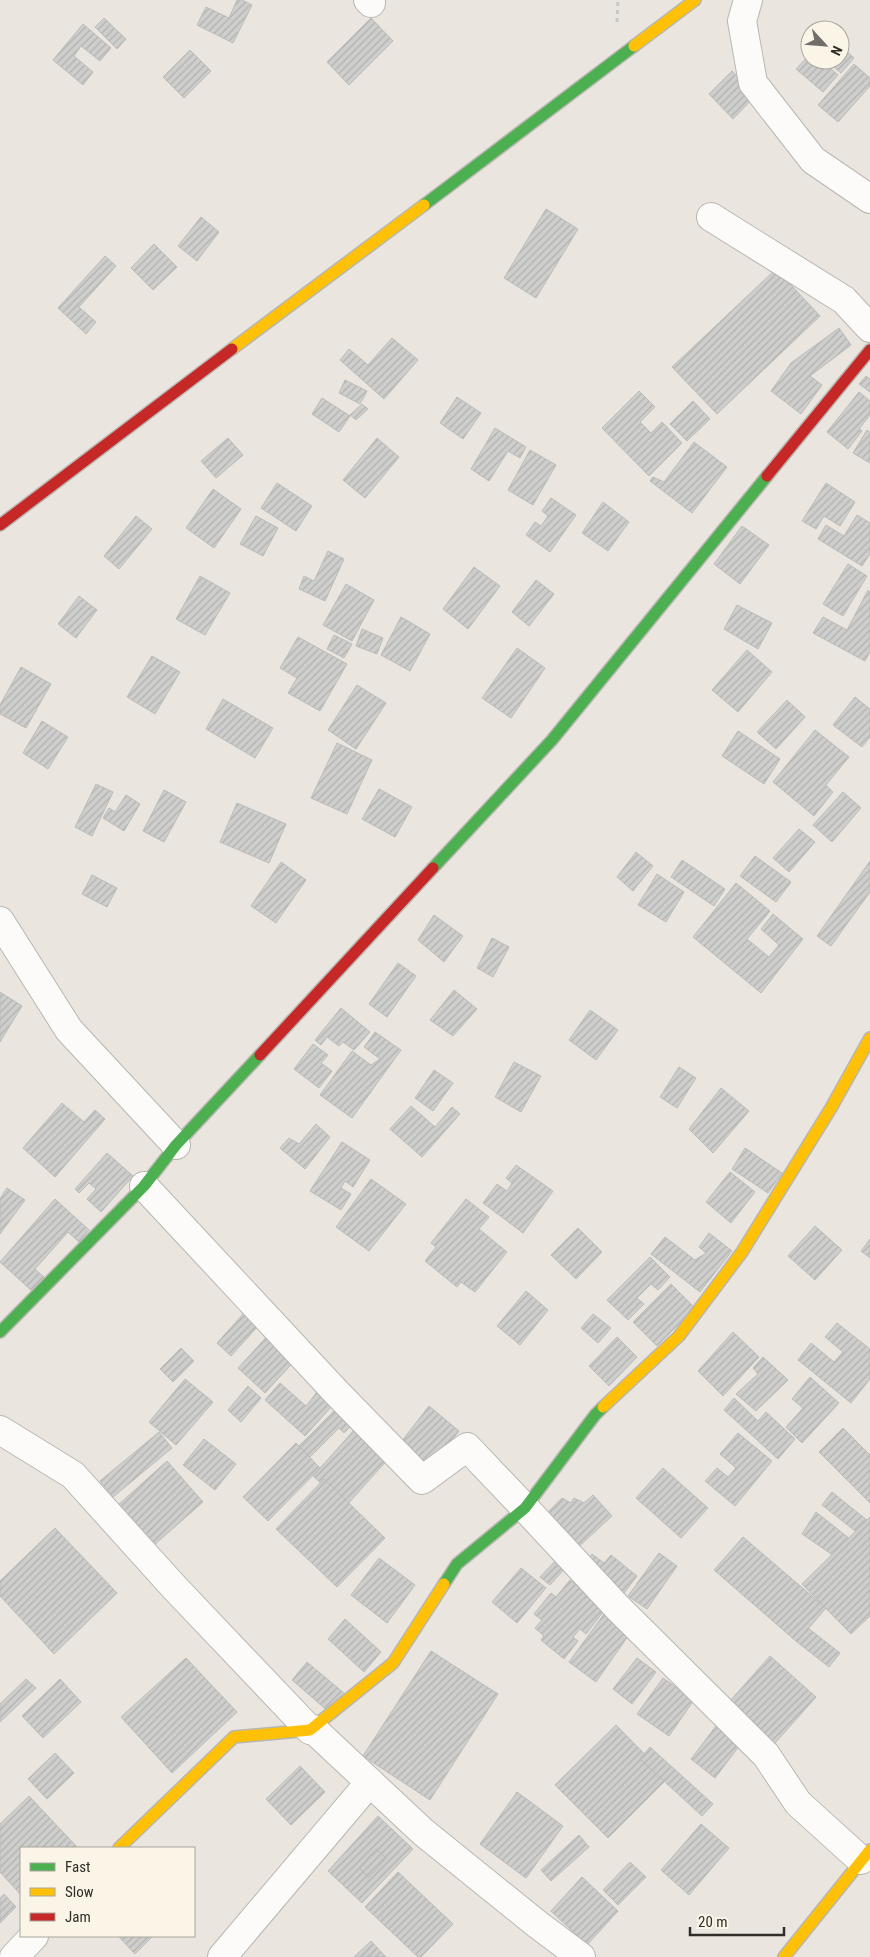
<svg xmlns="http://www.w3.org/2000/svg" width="870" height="1957" viewBox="0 0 870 1957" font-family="'Roboto Condensed',sans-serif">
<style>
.building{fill:url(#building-hatch);stroke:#bbbcba;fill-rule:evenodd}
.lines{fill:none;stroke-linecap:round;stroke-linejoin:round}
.street-casing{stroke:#b8b6b1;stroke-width:30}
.fast-casing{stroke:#b8b6b1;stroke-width:14}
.slow-casing{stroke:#b8b6b1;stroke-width:14}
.jam-casing{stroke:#b8b6b1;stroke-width:14}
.path{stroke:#c8c7c5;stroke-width:3;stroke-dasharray:4 4;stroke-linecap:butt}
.street{stroke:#fcfbfa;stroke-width:28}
.fast{stroke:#4caf50;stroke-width:11}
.slow{stroke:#ffc107;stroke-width:11}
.jam{stroke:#c62828;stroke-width:11}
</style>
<defs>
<pattern id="building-hatch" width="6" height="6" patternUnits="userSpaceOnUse" patternTransform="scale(1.25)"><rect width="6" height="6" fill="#cecfcc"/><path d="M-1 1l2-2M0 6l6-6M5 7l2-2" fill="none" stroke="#b1b2af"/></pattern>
</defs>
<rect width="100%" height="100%" fill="#eae6df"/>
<g class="building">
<polygon points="237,0 242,0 252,5 233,43 197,25 206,7 229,18"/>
<polygon points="104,18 126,39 117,49 95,27"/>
<polygon points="371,18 393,41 349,85 327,62"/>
<polygon points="83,24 111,48 100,61 81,46 74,56 93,72 83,85 53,60"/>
<polygon points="840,45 854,58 841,73 825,60 840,60"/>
<polygon points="190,50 211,71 184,98 163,77"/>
<polygon points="810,54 810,60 821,60 838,75 823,92 796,69"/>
<polygon points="854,64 870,78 870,86 838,122 818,105"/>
<polygon points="732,71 756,95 733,119 709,94"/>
<polygon points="546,209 578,229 536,298 504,278"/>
<polygon points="201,217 219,232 197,261 178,246"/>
<polygon points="154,244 177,267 153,290 131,268"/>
<polygon points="105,256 116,266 79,307 96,322 86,334 58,308"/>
<polygon points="776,269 820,316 717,414 672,367"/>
<polygon points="839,328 851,345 810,376 822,385 801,414 771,391 791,363"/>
<polygon points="392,338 418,360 384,399 340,360 349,349 368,365"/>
<polygon points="866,376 870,379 870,392 859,384"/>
<polygon points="345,380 367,391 360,404 339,393"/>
<polygon points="639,391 655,407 640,422 651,433 662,422 682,443 649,476 602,428"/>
<polygon points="859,392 870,401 870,415 859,429 862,431 848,449 827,432"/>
<polygon points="457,397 481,413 463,439 440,423"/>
<polygon points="322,398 350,416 339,432 312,414"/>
<polygon points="693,401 710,419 687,441 670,424"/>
<polygon points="362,404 368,409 356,420 350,415"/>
<polygon points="495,428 526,447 520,458 508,451 489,481 471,469"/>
<polygon points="867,430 870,432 870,463 853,453"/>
<polygon points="228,438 243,455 216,478 201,461"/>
<polygon points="377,438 399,457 365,498 343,480"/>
<polygon points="694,442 727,467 692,513 650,481 653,477 664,482"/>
<polygon points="530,450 556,465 533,505 508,490"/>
<polygon points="277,483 312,506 296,531 261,508"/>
<polygon points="826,483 855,502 840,526 824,516 816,529 802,521"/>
<polygon points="213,489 241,509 214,548 186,528"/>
<polygon points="551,498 576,515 550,552 526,535 535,522 541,526 548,516 542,511"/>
<polygon points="603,502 629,522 608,551 582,533"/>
<polygon points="857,515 870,523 870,554 862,566 818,539 826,525 844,536"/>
<polygon points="136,516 152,529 119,569 104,556"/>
<polygon points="256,516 278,528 263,556 240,544"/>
<polygon points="742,526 769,545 740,584 714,564"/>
<polygon points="328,551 344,559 325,601 299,589 304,576 314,581"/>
<polygon points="848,564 867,576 843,616 823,604"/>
<polygon points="474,567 500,586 468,629 443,609"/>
<polygon points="200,576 230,593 205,635 176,619"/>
<polygon points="536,580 554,594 529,626 512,612"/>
<polygon points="346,584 374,600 352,641 323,625"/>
<polygon points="868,590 870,592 870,652 865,661 813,633 823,617 847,630"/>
<polygon points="79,596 97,610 76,638 58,624"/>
<polygon points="737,605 772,623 758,649 724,629"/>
<polygon points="401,617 430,634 410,671 381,655"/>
<polygon points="362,629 383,638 377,654 356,646"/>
<polygon points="334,635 352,644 344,658 327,649"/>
<polygon points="298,637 347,664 320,711 288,693 297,678 280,668"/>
<polygon points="517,648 545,668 511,718 482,698"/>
<polygon points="747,650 772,672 738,712 712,690"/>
<polygon points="152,656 180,672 155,714 127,697"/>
<polygon points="21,667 51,684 26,728 0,714 0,705"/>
<polygon points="357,685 386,703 356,749 328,730"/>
<polygon points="855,697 870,709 870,737 862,747 833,725"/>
<polygon points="223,699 273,728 255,758 206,729"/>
<polygon points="787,700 805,717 776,749 757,732"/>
<polygon points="42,721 68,737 48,769 23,753"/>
<polygon points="815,730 849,757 826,785 833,792 814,816 773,782"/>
<polygon points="738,731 780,759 764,784 722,756"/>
<polygon points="337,743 372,760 347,814 311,798"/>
<polygon points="96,784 113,792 92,836 75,827"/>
<polygon points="379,789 412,807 395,837 362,819"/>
<polygon points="164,790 186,802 164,842 143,831"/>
<polygon points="843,792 861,808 832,842 813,825"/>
<polygon points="126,795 140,804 124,831 103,818 109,808 115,812"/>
<polygon points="237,803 286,824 269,863 220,842"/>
<polygon points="799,829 815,842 789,872 773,858"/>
<polygon points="636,852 653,866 633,891 617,877"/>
<polygon points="755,856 791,882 776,902 740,876"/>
<polygon points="682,860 725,889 714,906 671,877"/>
<polygon points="870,861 870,892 831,946 817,936"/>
<polygon points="281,862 306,880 276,923 251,906"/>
<polygon points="657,874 684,892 666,922 638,905"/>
<polygon points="92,875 117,888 107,907 82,894"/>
<polygon points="736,883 770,911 747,939 769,957 779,945 761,929 773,914 803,939 761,993 693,937"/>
<polygon points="434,915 463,936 444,962 418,940"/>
<polygon points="492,938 509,947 493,977 477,968"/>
<polygon points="398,963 416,976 387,1017 369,1004"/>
<polygon points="454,990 477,1009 453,1036 430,1020"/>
<polygon points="0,992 22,1006 0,1042"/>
<polygon points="341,1008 370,1032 354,1050 343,1042 339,1046 327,1037 321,1045 315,1040"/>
<polygon points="590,1010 618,1030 596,1060 569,1040"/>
<polygon points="375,1032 401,1050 352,1118 320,1095 352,1051 371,1065 380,1059 364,1047"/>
<polygon points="313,1044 328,1055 321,1063 332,1071 319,1088 294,1069"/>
<polygon points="514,1062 541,1076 521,1112 495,1097"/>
<polygon points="679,1067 696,1078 677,1108 660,1097"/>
<polygon points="434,1070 453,1083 433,1111 415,1098"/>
<polygon points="721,1088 749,1111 713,1153 689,1129"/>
<polygon points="62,1103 84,1122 95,1110 105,1119 55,1177 23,1148"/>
<polygon points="411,1106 435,1127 452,1107 460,1114 422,1157 390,1129"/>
<polygon points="316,1124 330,1137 305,1169 280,1148 289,1138 299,1144"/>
<polygon points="342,1142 370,1160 353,1187 345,1181 341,1188 351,1194 341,1210 310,1191"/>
<polygon points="745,1148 782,1173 768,1193 732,1169"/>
<polygon points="107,1153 133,1176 101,1212 87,1199 96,1189 89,1183 79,1193 75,1189"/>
<polygon points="516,1165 553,1191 523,1233 483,1203 497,1184 507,1191 512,1183 506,1178"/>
<polygon points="730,1172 755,1192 731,1223 706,1202"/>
<polygon points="371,1179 406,1204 369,1251 336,1227"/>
<polygon points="7,1188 25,1200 0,1234 0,1199"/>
<polygon points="55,1199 89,1230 79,1242 68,1232 35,1269 44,1277 32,1291 0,1262"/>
<polygon points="466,1199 489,1217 479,1229 507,1252 475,1292 461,1282 457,1287 425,1261 436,1247 431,1243"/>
<polygon points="815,1226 842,1250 815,1280 788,1256"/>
<polygon points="578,1228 602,1252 576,1279 551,1255"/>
<polygon points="709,1233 732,1251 700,1292 651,1254 665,1237 695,1260 706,1253 699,1247"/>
<polygon points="870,1239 870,1258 861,1251"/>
<polygon points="650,1257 670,1277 658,1290 651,1284 637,1298 644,1304 628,1320 607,1300"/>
<polygon points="671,1284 695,1308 657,1346 633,1322"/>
<polygon points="526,1291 548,1310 520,1345 497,1326"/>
<polygon points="245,1312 259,1325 231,1356 217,1343"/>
<polygon points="593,1314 611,1328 598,1343 581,1328"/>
<polygon points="837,1323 870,1349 870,1379 851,1403 798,1360 811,1343 834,1362 843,1352 825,1337"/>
<polygon points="272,1331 299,1356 265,1393 238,1368"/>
<polygon points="733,1332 759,1357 723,1396 698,1371"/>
<polygon points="617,1337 637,1357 609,1386 589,1366"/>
<polygon points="181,1348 194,1361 173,1382 160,1369"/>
<polygon points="763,1357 788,1380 756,1411 736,1394 758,1374 753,1368"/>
<polygon points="810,1377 839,1403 802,1443 786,1427 803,1408 792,1399"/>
<polygon points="185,1379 213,1402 176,1445 149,1422"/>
<polygon points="280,1383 306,1406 317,1392 332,1406 305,1436 265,1400"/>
<polygon points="248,1386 261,1398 241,1422 228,1410"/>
<polygon points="734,1398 758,1421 766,1412 795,1439 778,1459 724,1410"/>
<polygon points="339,1406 355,1422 344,1433 339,1428 310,1457 299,1446"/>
<polygon points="429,1406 459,1431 428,1470 398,1446"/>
<polygon points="843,1428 870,1455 870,1503 819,1452"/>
<polygon points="355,1429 388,1459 346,1506 313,1476"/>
<polygon points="159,1432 172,1448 113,1497 100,1481"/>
<polygon points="738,1433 772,1461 735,1506 705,1481 717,1468 728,1477 736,1468 720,1454"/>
<polygon points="204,1439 236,1464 215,1490 183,1465"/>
<polygon points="296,1443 320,1468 268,1521 243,1497"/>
<polygon points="167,1461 203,1502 153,1546 117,1506"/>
<polygon points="663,1468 708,1508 681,1538 636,1498"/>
<polygon points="324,1479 385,1538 337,1587 276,1529"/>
<polygon points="832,1492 868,1521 859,1534 822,1505"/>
<polygon points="593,1495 612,1516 574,1551 543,1517 562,1498 571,1503 574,1498 584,1503"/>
<polygon points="816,1512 864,1550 853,1569 802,1534"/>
<polygon points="870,1517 870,1616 851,1634 802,1584"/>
<polygon points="55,1528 117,1593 54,1654 0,1596 0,1581"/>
<polygon points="743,1537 826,1608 797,1642 714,1570"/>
<polygon points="659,1553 677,1566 647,1609 628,1596"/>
<polygon points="592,1554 604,1563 611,1555 637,1576 624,1593 586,1562"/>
<polygon points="379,1558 415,1585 387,1623 351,1595"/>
<polygon points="557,1559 566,1567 550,1585 540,1577"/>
<polygon points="521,1568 546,1588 517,1623 492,1602"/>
<polygon points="570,1580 583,1590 588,1583 611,1602 586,1634 580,1629 573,1637 578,1641 564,1659 541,1640 544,1636 535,1628 542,1620 534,1614 551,1593 556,1597"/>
<polygon points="607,1610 633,1629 596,1682 569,1662"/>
<polygon points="345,1619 381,1652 364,1672 328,1639"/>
<polygon points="808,1628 840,1653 829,1667 797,1642"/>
<polygon points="431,1651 498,1694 430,1800 363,1756"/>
<polygon points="770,1656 816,1697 768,1751 722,1710"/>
<polygon points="186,1658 237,1712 172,1773 121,1717"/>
<polygon points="637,1658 656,1672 632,1704 613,1689"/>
<polygon points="307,1662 345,1694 329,1712 292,1680"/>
<polygon points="663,1678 694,1700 669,1736 637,1714"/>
<polygon points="26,1679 36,1688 0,1722 0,1704"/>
<polygon points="60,1679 81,1702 43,1738 22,1716"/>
<polygon points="722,1718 746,1737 715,1778 691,1759"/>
<polygon points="616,1725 668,1778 608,1838 555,1785"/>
<polygon points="650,1747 713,1804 702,1816 640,1759"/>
<polygon points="55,1753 74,1773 47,1799 28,1779"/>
<polygon points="300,1766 325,1792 291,1825 266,1799"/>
<polygon points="517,1792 563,1826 526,1878 480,1844"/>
<polygon points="29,1796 78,1848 21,1848 21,1895 0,1872 0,1824"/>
<path d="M378,1816l35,33 -51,54 -34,-32zM376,1849l10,9 -17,19 -10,-9z"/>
<polygon points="701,1824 729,1848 689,1895 661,1870"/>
<polygon points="579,1835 589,1847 551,1881 541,1870"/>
<polygon points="376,1849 386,1858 369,1877 359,1868"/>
<polygon points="630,1862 646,1877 618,1905 603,1890"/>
<polygon points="398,1872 453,1924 421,1957 418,1957 365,1907"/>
<polygon points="582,1877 618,1911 587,1945 551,1911"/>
<polygon points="4,1894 16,1907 0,1923 0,1898"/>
<polygon points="118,1936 153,1936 135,1954"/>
<polygon points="371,1941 386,1957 354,1957"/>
</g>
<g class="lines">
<g class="street-casing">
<g id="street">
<polyline points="368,0 371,3"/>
<polyline points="748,0 742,21 753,83 813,160 870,199"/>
<polyline points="711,217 844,300 870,328"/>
<polyline points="0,921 69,1030 176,1145"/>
<polyline points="144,1186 337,1393 422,1480 467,1447 525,1508 617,1607 766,1755 798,1803 861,1860"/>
<polyline points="0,1430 73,1475 174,1587 310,1730 313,1729 423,1832 537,1924 581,1957"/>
<polyline points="14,1957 34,1936"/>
<polyline points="222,1957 370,1782"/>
</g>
</g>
<g class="fast-casing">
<g id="fast">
<polyline points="424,205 634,46"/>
<polyline points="433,868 552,740 767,476"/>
<polyline points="0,1332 144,1186 176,1145 260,1055"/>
<polyline points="444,1584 457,1564 525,1508 595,1415 603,1407"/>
</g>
</g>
<g class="slow-casing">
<g id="slow">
<polyline points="634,46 695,0"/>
<polyline points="232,349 424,205"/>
<polyline points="603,1407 679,1336 742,1252 831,1108 870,1038"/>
<polyline points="119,1848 234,1737 310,1730 393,1663 444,1584"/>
<polyline points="784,1957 870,1850"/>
</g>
</g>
<g class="jam-casing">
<g id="jam">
<polyline points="767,476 870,350"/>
<polyline points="0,525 232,349"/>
<polyline points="260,1055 433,868"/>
</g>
</g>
<polyline class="path" points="617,22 618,0"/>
<use href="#street" class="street"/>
<use href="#fast" class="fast"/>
<use href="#slow" class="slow"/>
<use href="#jam" class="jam"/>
</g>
<rect x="20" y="1847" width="175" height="90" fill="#fbf5e8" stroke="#aaa59c"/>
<rect x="30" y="1863" width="25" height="8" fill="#4caf50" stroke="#aaa59c"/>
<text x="65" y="1872" font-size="15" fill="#302d29">Fast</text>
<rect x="30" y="1888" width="25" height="8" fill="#ffc107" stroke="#aaa59c"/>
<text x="65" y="1897" font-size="15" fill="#302d29">Slow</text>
<rect x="30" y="1913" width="25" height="8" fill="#c62828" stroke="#aaa59c"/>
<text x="65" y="1922" font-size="15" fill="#302d29">Jam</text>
<g transform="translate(825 45) rotate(116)"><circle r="24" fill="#fbf5e8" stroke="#aaa59c"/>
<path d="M0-4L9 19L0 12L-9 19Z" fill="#716e69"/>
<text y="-8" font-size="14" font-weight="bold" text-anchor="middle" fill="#302d29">N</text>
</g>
<path d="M690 1927v8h94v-8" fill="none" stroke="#302d29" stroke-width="2.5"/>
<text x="698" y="1927" font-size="15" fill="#302d29" stroke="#fbf5e8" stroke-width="4" paint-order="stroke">20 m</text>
</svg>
